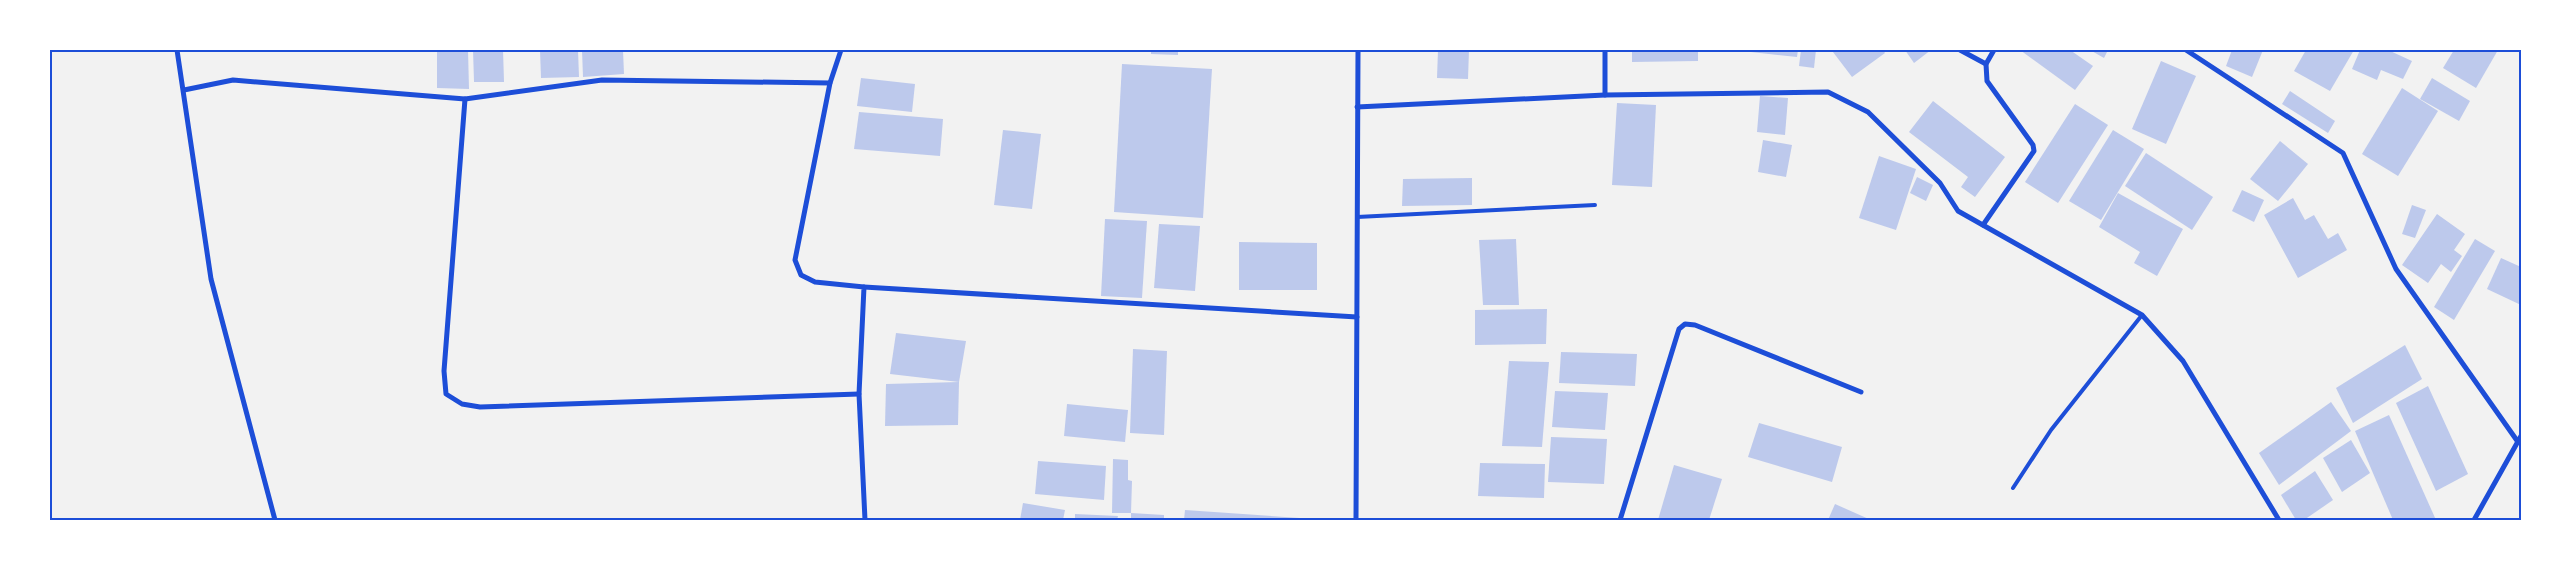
<svg xmlns="http://www.w3.org/2000/svg" width="2571" height="570" viewBox="0 0 2571 570" font-family="Ubuntu,sans-serif">
<style>
.building{fill:#bdc9ec}
.lines{fill:none;stroke-linecap:round;stroke-linejoin:round}
.service{stroke:#1d4ed8;stroke-width:4}
.minor{stroke:#1d4ed8;stroke-width:5}
.neatline{fill:none;stroke:#1d4ed8;stroke-width:2}
</style>
<rect width="100%" height="100%" fill="#f2f2f2"/>
<g class="building">
<polygon points="437,50 468,50 469,89 437,88"/>
<polygon points="473,50 503,50 504,82 474,82"/>
<polygon points="540,50 578,50 579,77 541,78"/>
<polygon points="582,50 623,50 624,74 583,77"/>
<polygon points="1151,50 1178,50 1178,55 1151,54"/>
<polygon points="1438,50 1469,50 1468,79 1437,78"/>
<polygon points="1632,50 1698,50 1698,61 1632,62"/>
<polygon points="1733,50 1798,50 1797,57"/>
<polygon points="1801,50 1816,50 1814,68 1799,66"/>
<polygon points="1835,50 1883,50 1885,53 1852,77 1833,52"/>
<polygon points="1905,50 1931,50 1914,63"/>
<polygon points="2020,50 2070,50 2093,66 2075,90"/>
<polygon points="2090,50 2108,50 2104,58"/>
<polygon points="2232,50 2263,50 2252,77 2226,66"/>
<polygon points="2306,50 2354,50 2330,91 2294,71"/>
<polygon points="2360,50 2388,50 2412,61 2403,79 2381,70 2377,80 2352,69"/>
<polygon points="2454,50 2498,50 2476,88 2443,68"/>
<polygon points="2161,61 2196,76 2166,144 2132,129"/>
<polygon points="1122,64 1212,69 1203,218 1114,212"/>
<polygon points="861,78 915,84 912,112 857,106"/>
<polygon points="2432,78 2470,101 2459,121 2420,99"/>
<polygon points="2402,88 2438,111 2398,176 2362,154"/>
<polygon points="2290,91 2335,121 2328,133 2282,104"/>
<polygon points="1760,96 1788,98 1785,135 1757,132"/>
<polygon points="1933,101 2005,157 1975,197 1961,187 1968,177 1909,132"/>
<polygon points="1617,103 1656,105 1652,187 1612,185"/>
<polygon points="2075,104 2108,125 2058,203 2025,182"/>
<polygon points="859,112 943,119 940,156 854,149"/>
<polygon points="1003,130 1041,134 1032,209 994,205"/>
<polygon points="2113,130 2144,149 2101,220 2069,201"/>
<polygon points="1763,140 1792,145 1786,177 1758,172"/>
<polygon points="2280,141 2308,164 2278,201 2250,179"/>
<polygon points="2146,153 2213,197 2192,230 2125,186"/>
<polygon points="1879,156 1916,169 1896,230 1859,218"/>
<polygon points="1917,177 1933,185 1926,201 1910,193"/>
<polygon points="1472,178 1472,205 1402,206 1403,179"/>
<polygon points="2242,190 2264,200 2254,222 2232,211"/>
<polygon points="2118,193 2183,229 2157,276 2134,263 2140,252 2099,227"/>
<polygon points="2293,198 2305,220 2314,215 2328,239 2338,233 2347,250 2298,278 2264,215"/>
<polygon points="2412,205 2426,210 2415,238 2402,234"/>
<polygon points="2437,214 2465,234 2454,250 2462,256 2451,272 2441,264 2428,283 2402,265"/>
<polygon points="1105,219 1147,221 1142,298 1101,296"/>
<polygon points="1159,224 1200,226 1195,291 1154,288"/>
<polygon points="1516,239 1519,305 1483,305 1479,240"/>
<polygon points="2475,239 2495,251 2454,320 2434,307"/>
<polygon points="1239,242 1317,243 1317,290 1239,290"/>
<polygon points="2501,258 2521,267 2521,305 2487,289"/>
<polygon points="1547,309 1546,344 1475,345 1475,310"/>
<polygon points="896,333 966,341 959,382 890,374"/>
<polygon points="2405,345 2422,379 2353,423 2336,388"/>
<polygon points="1133,349 1167,351 1164,435 1130,433"/>
<polygon points="1561,352 1637,354 1635,386 1559,383"/>
<polygon points="1509,361 1549,362 1542,447 1502,446"/>
<polygon points="959,382 958,425 885,426 886,384"/>
<polygon points="2428,386 2468,474 2436,491 2396,403"/>
<polygon points="1555,391 1608,393 1605,430 1552,427"/>
<polygon points="2331,402 2351,431 2279,485 2259,453"/>
<polygon points="1067,404 1128,410 1125,442 1064,436"/>
<polygon points="2389,415 2436,520 2393,520 2355,431"/>
<polygon points="1759,423 1842,447 1832,482 1748,457"/>
<polygon points="1551,437 1607,439 1604,484 1548,482"/>
<polygon points="2351,440 2370,473 2342,492 2323,458"/>
<polygon points="1113,459 1128,460 1128,480 1132,481 1131,513 1112,513"/>
<polygon points="1038,461 1106,466 1104,500 1035,494"/>
<polygon points="1480,463 1545,464 1544,498 1478,496"/>
<polygon points="1674,465 1722,479 1709,520 1658,520"/>
<polygon points="2315,471 2333,500 2304,520 2296,520 2281,495"/>
<polygon points="1023,503 1065,510 1063,520 1020,520"/>
<polygon points="1835,504 1871,520 1828,520"/>
<polygon points="1185,510 1300,518 1299,520 1184,520"/>
<polygon points="1131,513 1164,515 1164,520 1131,520"/>
<polygon points="1075,514 1118,516 1117,520 1075,520"/>
</g>
<g class="lines">
<g class="service">
<polyline points="1357,217 1595,205"/>
<polyline points="2013,488 2051,430 2142,315"/>
</g>
<g class="minor">
<polyline points="177,50 211,279 275,520"/>
<polyline points="841,50 830,83 795,260 801,275 815,282 864,287 859,394 865,520"/>
<polyline points="1960,50 1986,64"/>
<polyline points="2186,50 2343,153 2396,269 2518,442"/>
<polyline points="184,90 233,80 465,99 602,80 830,83"/>
<polyline points="1605,95 1605,50"/>
<polyline points="465,99 444,371 446,394 462,404 480,407 859,394"/>
<polyline points="1357,107 1605,95 1828,92 1868,112 1940,183 1958,211 2142,315 2183,361 2279,520"/>
<polyline points="1983,225 2034,151 2033,145 1987,81 1986,64 1994,50"/>
<polyline points="864,287 1357,317"/>
<polyline points="1356,520 1358,50"/>
<polyline points="1620,520 1679,329 1685,324 1695,325 1861,392"/>
<polyline points="2474,520 2521,436"/>
</g>
</g>
<rect width="2571" height="570" fill="none" stroke="#ffffff" stroke-width="102"/>
<rect x="51" y="51" width="2469" height="468" class="neatline"/>
</svg>
